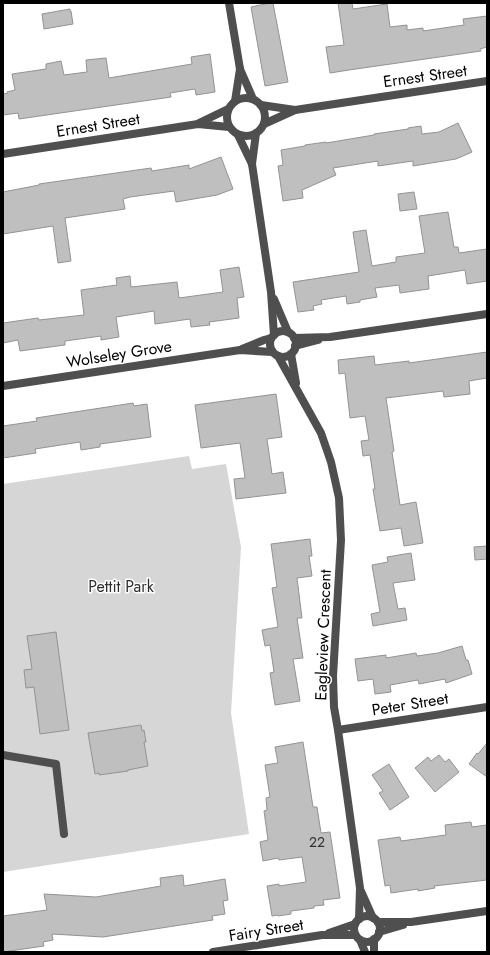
<svg xmlns="http://www.w3.org/2000/svg" width="490" height="955" viewBox="0 0 490 955" font-family="Jost,sans-serif">
<style>
.green{fill:#d6d6d6}
.building{fill:#bfbfbf;stroke:#939393}
.lines{fill:none;stroke-linecap:round;stroke-linejoin:round}
.lane{stroke:#4f4f4f;stroke-width:8}
.street{stroke:#4f4f4f;stroke-width:8}
.labels{text-anchor:middle;dominant-baseline:central;stroke-width:3;stroke-linejoin:round;paint-order:stroke}
.number-label{font-size:14px;fill:#303030}
.street-label{font-size:16px;fill:#000;stroke:#fff}
.park-label{font-size:16px;fill:#2d2d2d;stroke:#fff}
</style>
<rect width="100%" height="100%" fill="#fff"/>
<polygon class="green" points="189,456 192,469 226,464 241,547 231,713 249,834 3,872 3,484"/>
<g class="building">
<polygon points="270,3 273,3 288,82 265,86 251,7"/>
<polygon points="338,3 352,3 353,9 387,4 390,27 407,25 407,30 423,28 423,31 464,25 463,19 487,16 487,47 480,49 481,51 349,70 330,73 326,47 344,45"/>
<polygon points="70,9 70,11 71,11 73,24 44,29 42,14"/>
<polygon points="210,54 215,92 196,95 195,89 170,93 171,97 19,119 18,113 3,115 3,94 8,93 7,92 15,90 12,74 46,69 46,64 61,61 64,75 87,72 86,60 106,58 109,78 192,64 191,57"/>
<polygon points="458,123 472,152 456,159 413,166 413,161 378,166 378,161 333,168 336,175 302,190 303,198 283,201 278,166 283,165 281,150 305,146 305,145 326,142 326,143 374,135 374,134 408,129 408,128 421,126 422,134 439,132"/>
<polygon points="221,157 233,189 217,195 176,202 174,191 130,197 123,199 125,209 65,218 71,261 58,263 53,226 3,234 3,192 29,187 39,185 39,184 151,168 152,171 189,165 189,169"/>
<polygon points="414,192 417,209 400,211 398,194"/>
<polygon points="448,212 454,247 458,247 459,253 487,249 487,281 467,284 465,270 428,276 429,289 400,293 399,285 375,288 377,297 360,300 360,302 347,304 346,296 321,300 322,304 313,306 314,310 298,312 293,282 359,272 353,232 366,230 372,266 396,262 396,257 425,253 419,216"/>
<polygon points="239,267 244,297 237,298 239,318 209,322 210,325 191,327 190,319 155,324 154,311 116,317 119,337 101,340 101,336 65,341 65,345 20,351 18,340 3,343 3,323 38,318 39,320 84,315 81,290 117,285 116,278 130,276 131,287 177,282 179,298 223,292 220,270"/>
<polygon points="487,352 487,378 469,381 470,394 444,397 443,391 386,398 394,451 392,452 400,505 416,502 423,543 404,546 401,528 380,531 373,489 375,489 370,455 363,456 361,441 369,440 365,416 350,418 345,373 339,374 338,360 374,356 375,365 409,361 409,363"/>
<polygon points="276,394 282,437 267,439 272,474 283,472 286,493 236,499 234,479 245,478 240,443 201,448 195,405"/>
<polygon points="133,403 134,406 147,404 151,437 100,444 100,447 81,450 80,442 35,449 36,453 3,458 3,426 37,421 36,418"/>
<polygon points="310,539 312,556 309,556 312,576 297,578 302,618 297,618 303,658 293,659 300,701 275,705 270,673 274,672 270,645 265,646 262,630 278,627 272,588 277,587 271,544"/>
<polygon points="487,546 487,559 475,560 474,547"/>
<polygon points="411,553 415,580 393,583 398,609 405,608 407,620 373,626 371,614 380,612 372,565 388,562 387,557"/>
<polygon points="56,632 69,730 40,734 34,687 26,688 24,670 32,669 27,636"/>
<polygon points="462,646 466,660 468,660 472,674 446,683 445,679 419,684 418,680 390,685 391,692 375,694 373,679 358,681 355,659 386,655 386,658 416,653 417,656 438,653"/>
<polygon points="141,725 142,731 144,730 146,742 144,742 148,766 128,770 128,771 99,775 99,773 95,774 88,733"/>
<polygon points="303,742 313,807 317,807 321,833 330,832 340,898 323,900 324,905 314,906 314,908 291,911 291,914 278,916 278,915 272,916 267,886 279,884 279,886 306,882 302,857 279,860 278,858 263,861 260,842 268,840 264,811 267,810 266,798 270,797 265,765 278,763 275,747"/>
<polygon points="487,743 487,777 469,764 477,753 478,754"/>
<polygon points="439,755 445,762 449,759 459,772 435,792 415,768 428,757 431,761"/>
<polygon points="389,764 409,797 390,810 379,793 383,791 372,775"/>
<polygon points="471,822 472,827 487,825 487,880 434,886 435,888 418,891 418,889 391,893 390,885 385,886 378,840 400,837 401,841 446,835 445,825"/>
<polygon points="183,875 184,886 225,879 228,900 223,901 225,914 212,916 213,920 103,937 52,934 53,940 43,942 44,946 3,952 3,916 47,910 44,894 96,897 161,886 160,878"/>
</g>
<g class="lines">
<polyline class="lane" points="3,755 56,764 64,834"/>
<g class="street">
<polyline points="229,3 240,69 253,99"/>
<circle cx="246" cy="117" r="19"/>
<polyline points="235,101 240,69"/>
<polyline points="261,105 295,110"/>
<polyline points="199,123 228,109"/>
<polyline points="264,124 295,110 487,81"/>
<polyline points="238,135 252,164 271,292 274,335"/>
<polyline points="3,154 198,124 229,127"/>
<polyline points="252,164 256,133"/>
<polyline points="274,299 288,332"/>
<circle cx="283" cy="344" r="13"/>
<polyline points="294,338 330,337 487,314"/>
<polyline points="295,346 318,340"/>
<polyline points="242,349 264,340 271,338"/>
<polyline points="291,354 296,383"/>
<polyline points="278,356 321,433 331,462 339,498 341,540 333,676 334,707 338,730 360,888 359,919"/>
<polyline points="3,386 240,350 272,352"/>
<polyline points="338,730 487,707"/>
<polyline points="361,891 373,918"/>
<circle cx="367" cy="929" r="13"/>
<polyline points="378,922 411,922 487,911"/>
<polyline points="379,932 403,925"/>
<polyline points="329,933 355,924"/>
<polyline points="360,940 365,952"/>
<polyline points="213,952 322,935 355,935"/>
<polyline points="374,952 374,939"/>
</g>
</g>
<g class="labels">
<g class="number-label">
<text x="317" y="842">22</text>
</g>
<g class="street-label">
<text transform="translate(425 76) rotate(-8)">Ernest Street</text>
<text transform="translate(98 125) rotate(-9)">Ernest Street</text>
<text transform="translate(119 354) rotate(-9)">Wolseley Grove</text>
<text transform="translate(323 635) rotate(-88)">Eagleview Crescent</text>
<text transform="translate(410 704) rotate(-9)">Peter Street</text>
<text transform="translate(266 930) rotate(-9)">Fairy Street</text>
</g>
<g class="park-label">
<text x="121" y="586">Pettit Park</text>
</g>
</g>
<rect width="490" height="955" fill="none" stroke="#000000" stroke-width="8"/>
</svg>
